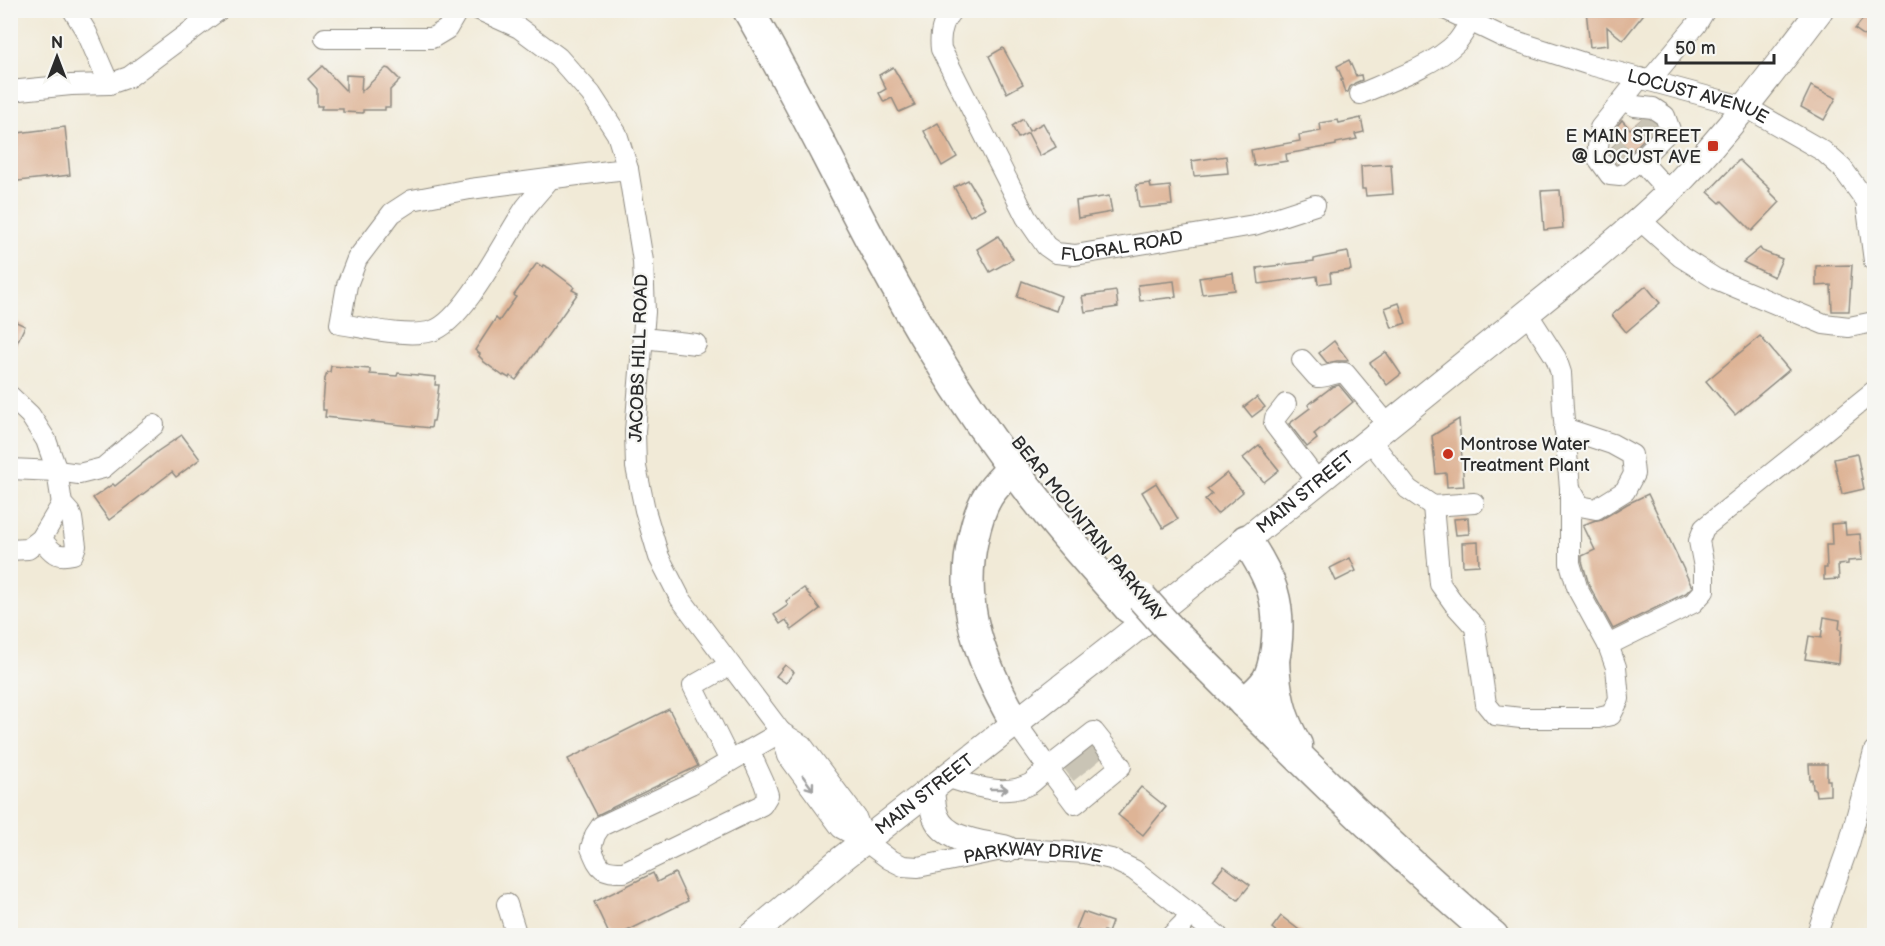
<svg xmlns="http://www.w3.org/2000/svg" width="1885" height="946" viewBox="0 0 1885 946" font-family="'Balsamiq Sans',sans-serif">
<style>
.building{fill:#deb496}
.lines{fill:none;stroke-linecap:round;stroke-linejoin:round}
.minor-tunnel{stroke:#c9c4b5;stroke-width:20;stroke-dasharray:20 10;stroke-linecap:butt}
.minor-casing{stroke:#8e8a81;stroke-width:22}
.major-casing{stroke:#8e8a81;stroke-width:28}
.highway-casing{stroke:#8e8a81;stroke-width:33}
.minor{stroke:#fff;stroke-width:20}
.major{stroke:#fff;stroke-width:26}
.highway{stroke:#fff;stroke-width:30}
.highway-bridge-casing{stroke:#8e8a81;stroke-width:33;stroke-linecap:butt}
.highway-bridge{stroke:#fff;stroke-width:30}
.oneway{stroke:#a0a0a0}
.poi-dot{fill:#c8321e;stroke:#f6f6f2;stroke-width:2}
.labels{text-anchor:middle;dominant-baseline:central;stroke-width:4.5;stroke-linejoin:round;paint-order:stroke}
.street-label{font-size:18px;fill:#2b2b2b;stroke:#f6f6f2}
.poi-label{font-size:18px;fill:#2b2b2b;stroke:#f6f6f2;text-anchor:end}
</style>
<rect width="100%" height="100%" fill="#f6f6f2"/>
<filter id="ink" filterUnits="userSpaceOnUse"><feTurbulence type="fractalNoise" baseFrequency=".0167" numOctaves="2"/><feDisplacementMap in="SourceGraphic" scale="12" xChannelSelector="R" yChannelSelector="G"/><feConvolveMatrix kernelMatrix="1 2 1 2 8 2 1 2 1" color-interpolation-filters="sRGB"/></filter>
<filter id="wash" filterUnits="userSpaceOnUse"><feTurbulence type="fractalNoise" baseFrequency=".008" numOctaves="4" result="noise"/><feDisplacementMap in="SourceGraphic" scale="24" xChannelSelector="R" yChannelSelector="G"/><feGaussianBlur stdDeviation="1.35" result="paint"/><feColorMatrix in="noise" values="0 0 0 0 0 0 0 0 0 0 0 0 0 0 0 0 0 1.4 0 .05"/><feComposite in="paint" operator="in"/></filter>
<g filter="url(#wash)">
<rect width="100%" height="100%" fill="#f1ead7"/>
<g id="blocks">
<g class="building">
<polygon points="1586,10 1647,10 1623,40 1607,27 1608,45 1590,47"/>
<polygon points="1850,10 1875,10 1875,33 1869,39 1855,29 1863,19"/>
<polygon points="1003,48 1023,84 1007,93 989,56"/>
<polygon points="1349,60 1356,76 1361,75 1362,80 1355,83 1350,87 1348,92 1345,93 1341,80 1343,80 1337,66"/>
<polygon points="322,66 346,91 346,75 362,76 361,92 386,68 389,69 400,80 390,90 390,107 385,107 385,110 363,110 363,113 343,112 343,109 321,109 322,106 317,106 317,89 308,79"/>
<polygon points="893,67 915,105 899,112 892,98 884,102 879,93 886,89 879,75"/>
<polygon points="1811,86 1836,98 1824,120 1801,107"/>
<polygon points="1361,118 1364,132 1355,134 1357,139 1336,143 1336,145 1286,154 1287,161 1254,166 1251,150 1300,141 1299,135 1321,131 1320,123 1338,120 1339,123"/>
<polygon points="1023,119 1029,131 1043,123 1056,147 1040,156 1028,133 1018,138 1012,126"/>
<polygon points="1642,119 1649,120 1655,124 1656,127 1632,151 1616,163 1609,154 1610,149 1620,140 1612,132 1622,120 1630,129"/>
<polygon points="938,123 957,157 942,166 924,131"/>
<polygon points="65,127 70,175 10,182 10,134"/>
<polygon points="1226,156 1228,173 1194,176 1192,161"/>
<polygon points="1739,160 1770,189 1769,191 1780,202 1752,231 1722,201 1720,203 1708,192"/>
<polygon points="1391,164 1393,194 1366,196 1365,189 1362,189 1361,166"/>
<polygon points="968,180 985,208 970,216 954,187"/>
<polygon points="1150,183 1151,188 1170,186 1172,205 1139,208 1136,185"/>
<polygon points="1560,190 1563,228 1544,230 1541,191"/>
<polygon points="1109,196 1112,212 1078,218 1076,201"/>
<polygon points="998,236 1013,259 990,272 977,249"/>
<polygon points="1760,248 1762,251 1782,259 1774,277 1743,262"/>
<polygon points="1348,252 1351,270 1330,273 1331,282 1318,284 1317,276 1259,284 1257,268 1314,261 1314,259 1322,257"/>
<polygon points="537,263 542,267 543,265 549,268 569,283 574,287 572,290 578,293 516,380 510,376 509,378 504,375 503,376 483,361 483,360 479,356 480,354 475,350 496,318 499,321 516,297 514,295"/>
<polygon points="1852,265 1849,311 1832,311 1831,285 1816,286 1816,266"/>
<polygon points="1233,273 1235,290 1202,294 1199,278"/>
<polygon points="1022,281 1061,296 1056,311 1017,297"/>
<polygon points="1174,281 1176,297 1140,301 1138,285"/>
<polygon points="1646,286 1660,303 1626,332 1612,315"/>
<polygon points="1116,291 1118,307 1085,312 1082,296"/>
<polygon points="1399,303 1406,323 1392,328 1385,308"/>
<polygon points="10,319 25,326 10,357"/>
<polygon points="1760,336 1789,370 1735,415 1706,381"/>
<polygon points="1334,341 1348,360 1347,361 1337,361 1327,363 1319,353"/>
<polygon points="1386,352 1401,374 1387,385 1370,363"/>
<polygon points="331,366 370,369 370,374 397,376 398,373 436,377 435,385 439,385 435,416 434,421 432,421 431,428 325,417 326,410 323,410 323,404 325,378 327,372 330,372"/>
<polygon points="1339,385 1353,402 1314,434 1317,439 1307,447 1289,424 1310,408 1308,405 1332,387"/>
<polygon points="1257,397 1265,407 1252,417 1244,407"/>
<polygon points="1459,419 1464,486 1447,487 1446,473 1436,474 1432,436"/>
<polygon points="182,435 200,459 176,477 172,472 109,520 93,498 113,484 115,486 158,451"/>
<polygon points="1259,445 1279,470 1264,482 1243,458"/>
<polygon points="1857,454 1864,489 1842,494 1834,459"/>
<polygon points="1227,473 1243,492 1217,514 1205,500 1212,494 1207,489"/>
<polygon points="1156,483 1178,519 1163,528 1142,492"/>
<polygon points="1648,494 1692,587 1686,593 1613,629 1589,585 1582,561 1582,556 1595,550 1583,525 1593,521 1602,519 1627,504"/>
<polygon points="1468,518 1469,534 1456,535 1454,519"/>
<polygon points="1845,523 1846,535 1860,534 1862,560 1848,561 1848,564 1838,565 1839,579 1824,580 1824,568 1827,568 1826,545 1832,545 1831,524"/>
<polygon points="1478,542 1479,565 1463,566 1462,543"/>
<polygon points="1350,558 1356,571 1336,581 1330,568"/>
<polygon points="804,588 820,609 792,630 786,620 780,624 774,615 788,605 786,601"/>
<polygon points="1824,617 1840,620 1839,629 1841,630 1839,664 1805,659 1809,636 1821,638"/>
<polygon points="785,665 794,672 786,683 776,676"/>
<polygon points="669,709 698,766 597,815 568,759"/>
<polygon points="1809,764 1827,764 1827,780 1830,780 1830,795 1816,796 1815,789 1813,789 1812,779 1810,780"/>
<polygon points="1141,787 1166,807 1143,835 1118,815"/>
<polygon points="1224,866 1250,885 1238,900 1213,880"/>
<polygon points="653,873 657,882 675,873 688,901 617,936 610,936 594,902"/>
<polygon points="1083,912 1112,922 1108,933 1104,931 1103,936 1092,936 1076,929"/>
<polygon points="1281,916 1307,936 1282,936 1272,928"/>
</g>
</g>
</g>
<g filter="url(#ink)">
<use href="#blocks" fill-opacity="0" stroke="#8e8a81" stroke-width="1.5"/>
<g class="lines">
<g class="minor-tunnel">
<polyline points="1640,120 1656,137"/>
<polyline points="1613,146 1628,162"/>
<polyline points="1083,748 1102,771"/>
<polyline points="1069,759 1087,782"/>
</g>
<g class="minor-casing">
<g id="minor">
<polyline points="73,10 87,33 109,84"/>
<path id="s1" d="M479,10l40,18 39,29 33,37 26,40 11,35 15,92 2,51 -10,119 1,36 9,43 14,47 21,41 101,134 7,24 53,72 24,13 24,18 14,7 15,1 89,-18h16l62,4 26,6 23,11 58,45"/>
<path id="s2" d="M952,10c-10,12 -13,24 -11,39l85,168 20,29 10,7 19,2 179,-30 61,-20"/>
<path id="s3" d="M1447,10l56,27 84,27 159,43 77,44 19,17 24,33 8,60"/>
<polyline points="325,38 432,38 447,29 458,10"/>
<polyline points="1650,80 1696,25 1705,10"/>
<polyline points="10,91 71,85 109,84 129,77 219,10"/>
<path d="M1360,94c30,-13 75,-29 97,-52 5,-6 9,-13 13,-20"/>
<polyline points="1623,100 1635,106 1653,108 1665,116 1670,130 1640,160 1620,176 1610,175 1597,157 1600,128 1640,78"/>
<polyline points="1640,160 1669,192"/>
<path d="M550,179c-8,9 -16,18 -24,28 -20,29 -62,115 -94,124 -24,7 -66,-3 -92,-7l7,-39 10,-26 35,-46 20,-13 58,-11 139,-18 19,-2"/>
<polyline points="1640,220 1681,257 1716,279 1824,324 1849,327 1874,322"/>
<polyline points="1527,313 1556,358 1561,373 1563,409 1570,488 1580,506 1596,509 1625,491 1634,474 1632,455 1612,444 1564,428"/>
<polyline points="643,338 696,344"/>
<path d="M1302,360l15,17c10,1 18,-6 28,-4l43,52"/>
<path d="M10,396l20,19 16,25 11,31 5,33 8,9 2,5 4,28 -3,8c-19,4 -20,-2 -32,-15"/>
<polyline points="1286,404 1275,418 1274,424 1318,482"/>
<polyline points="1370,440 1408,489 1433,506 1474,503"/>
<polyline points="10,469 57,471 79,474 103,468 154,425"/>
<polyline points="1433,506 1440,584 1455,605 1475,627 1486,704 1495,715 1521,718 1598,718 1611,715 1619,699 1616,667 1608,645 1578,590 1570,563 1570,488"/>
<polyline points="10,550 28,549 41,539 62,504"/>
<polyline points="1608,645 1693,603 1704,591 1704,567 1699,541 1704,528 1874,391"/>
<polyline points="730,665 693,686 730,761"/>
<polyline points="781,732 802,745 856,817 865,841"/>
<polygon points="1094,732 1121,766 1075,804 1048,768"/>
<path d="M749,750l15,33 4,12 -6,10 -138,67c-24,0 -24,-3 -33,-24l4,-13 6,-9 90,-42 90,-52"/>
<path d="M946,777c26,8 57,21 84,7 6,-4 12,-11 18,-16l-33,-46"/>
<polyline points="507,904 517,936"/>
<polyline points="1171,936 1192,915 1218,936"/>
<polyline points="1816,936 1849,844 1874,751"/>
</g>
</g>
<g class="major-casing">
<g id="major">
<path d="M931,789c1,9 1,19 5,28 10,25 48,26 71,32"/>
<path id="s4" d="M751,936l88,-75 284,-222 470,-379c30,-26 61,-51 88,-80 51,-53 94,-111 139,-170"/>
</g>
</g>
<g class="highway-casing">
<g id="highway">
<path d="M748,10c65,111 117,229 184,339 36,60 76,116 120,170 25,31 52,60 77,89"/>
<path d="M1012,468c-8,9 -18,18 -24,28 -8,13 -12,28 -15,43 -15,68 9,125 42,183"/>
<path d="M1167,626c106,106 212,213 326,310"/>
<path d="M1274,659c1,32 6,59 23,86"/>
<path d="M1244,703c8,-7 17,-14 23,-23 6,-10 7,-20 9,-31 6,-46 -5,-72 -30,-109"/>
</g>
</g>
<use href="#minor" class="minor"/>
<use href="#major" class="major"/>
<use href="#highway" class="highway"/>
<g class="highway-bridge-casing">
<polyline id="highway-bridge" points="1142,598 1167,626"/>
</g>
<use href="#highway-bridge" class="highway-bridge"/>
</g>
<defs><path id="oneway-shaft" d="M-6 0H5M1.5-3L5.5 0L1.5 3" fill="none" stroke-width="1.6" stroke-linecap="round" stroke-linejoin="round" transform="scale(1.5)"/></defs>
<g class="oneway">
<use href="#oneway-shaft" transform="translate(808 783) rotate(54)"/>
<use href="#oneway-shaft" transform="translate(999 789)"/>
</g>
</g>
<g class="poi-dot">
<rect x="1707" y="140" width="12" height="12" rx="3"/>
<circle cx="1448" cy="454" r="6"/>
</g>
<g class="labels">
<g class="street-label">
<text stroke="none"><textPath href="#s3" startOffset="266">LOCUST AVENUE</textPath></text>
<text stroke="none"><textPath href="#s2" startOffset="344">FLORAL ROAD</textPath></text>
<text transform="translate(639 358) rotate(-88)">JACOBS HILL ROAD</text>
<text stroke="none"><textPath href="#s4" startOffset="710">MAIN STREET</textPath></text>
<text transform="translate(1088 529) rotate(51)">BEAR MOUNTAIN PARKWAY</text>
<text stroke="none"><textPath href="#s4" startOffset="224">MAIN STREET</textPath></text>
<text stroke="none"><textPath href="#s1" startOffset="1152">PARKWAY DRIVE</textPath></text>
</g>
<g class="poi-label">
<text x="1701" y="136">E MAIN STREET<tspan x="1701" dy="21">@ LOCUST AVE</tspan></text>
<text x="1460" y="444" text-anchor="start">Montrose Water<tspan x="1460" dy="21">Treatment Plant</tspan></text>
</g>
</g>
<rect width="1885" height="946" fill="none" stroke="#f6f6f2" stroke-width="36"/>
<g transform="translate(57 57)" stroke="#f6f6f2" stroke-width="4.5" paint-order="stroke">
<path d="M0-4.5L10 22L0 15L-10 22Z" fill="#2b2b2b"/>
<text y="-9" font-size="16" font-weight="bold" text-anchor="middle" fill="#2b2b2b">N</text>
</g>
<path d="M1666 54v9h108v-9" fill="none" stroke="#2b2b2b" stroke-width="3"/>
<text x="1675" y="54" font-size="18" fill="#2b2b2b" stroke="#f6f6f2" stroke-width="4.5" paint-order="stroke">50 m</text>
</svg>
